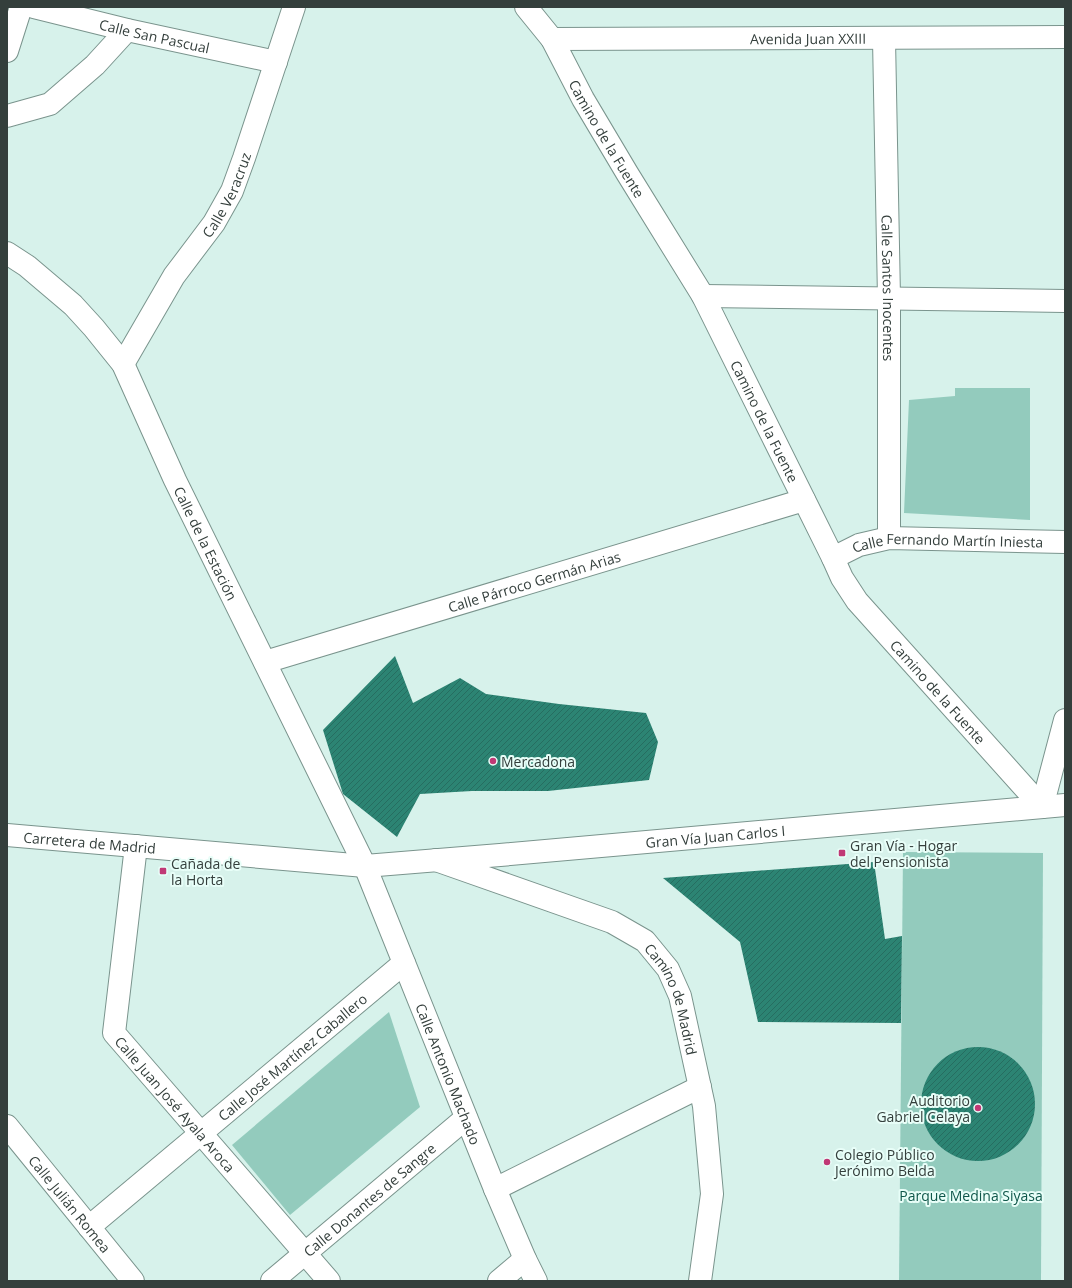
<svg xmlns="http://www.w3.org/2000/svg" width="1072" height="1288" viewBox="0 0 1072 1288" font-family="'Open Sans',sans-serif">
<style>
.park{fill:#93cbbd}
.building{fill:url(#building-hatch)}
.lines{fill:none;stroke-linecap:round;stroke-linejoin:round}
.street-casing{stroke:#7a948d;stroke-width:24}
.secondary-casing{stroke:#7a948d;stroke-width:24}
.primary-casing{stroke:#7a948d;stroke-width:24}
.street{stroke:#fff;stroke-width:22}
.secondary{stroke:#fff;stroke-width:22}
.primary{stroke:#fff;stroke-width:22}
.poi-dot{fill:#c03875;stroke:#e8fef8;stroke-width:1.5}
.labels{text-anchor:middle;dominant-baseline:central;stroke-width:4;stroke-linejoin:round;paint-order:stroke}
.street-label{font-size:14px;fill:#343f3c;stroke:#e8fef8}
.poi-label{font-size:14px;fill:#343f3c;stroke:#e8fef8;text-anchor:start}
.park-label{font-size:14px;fill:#0f574a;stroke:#e8fef8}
</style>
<defs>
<pattern id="building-hatch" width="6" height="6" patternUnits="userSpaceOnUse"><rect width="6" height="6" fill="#2c8473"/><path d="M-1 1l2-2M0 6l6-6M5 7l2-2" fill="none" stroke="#266d60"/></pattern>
</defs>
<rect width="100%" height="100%" fill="#d7f2eb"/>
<g class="park">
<polygon points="955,388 1030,388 1030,520 904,513 909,400 955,396"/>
<polygon points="903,852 1043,853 1041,1281 899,1281"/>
<polygon points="389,1012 420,1107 290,1215 232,1145"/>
</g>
<g class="building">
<polygon points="395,656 413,703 460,678 486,694 559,704 646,713 658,742 649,780 548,791 472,791 420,794 397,837 343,794 323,730"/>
<polygon points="874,862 885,939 902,936 901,1023 758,1022 740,942 663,878"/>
<circle cx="978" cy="1104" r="57"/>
</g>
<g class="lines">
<g class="street-casing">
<g id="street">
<path id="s1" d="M34,7l93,23 149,32"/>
<path id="s2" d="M526,7l26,32 31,60 44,74 76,123 130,262 9,20 15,23 185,206"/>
<path id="s3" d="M552,39l513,-2"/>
<path id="s4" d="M884,39l5,259v240"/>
<polyline points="7,51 21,7"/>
<polyline points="7,116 50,104 95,65 127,30"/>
<path id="s5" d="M7,253l20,13 46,39 21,23 29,36 52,116 190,386"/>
<polyline points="703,296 1065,301"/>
<path id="s6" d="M123,364l51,-88 40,-53 18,-32 12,-33 50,-151"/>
<path id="s7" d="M833,558l26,-13 30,-7 176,4"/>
<path id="s8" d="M265,662l539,-162"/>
<polyline points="1042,807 1065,720"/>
<path id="s9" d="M136,846l-22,187 215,248"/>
<path id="s10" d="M436,860l176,62 33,19 23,28 12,27 24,110 8,88 -12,87"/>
<path id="s11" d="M7,1126l126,155"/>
<polyline points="495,1189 700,1087"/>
<path id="s12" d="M89,1227l315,-264"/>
<path id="s13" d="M272,1281l194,-163"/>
<polyline points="499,1281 525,1259"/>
</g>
</g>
<g class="secondary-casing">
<g id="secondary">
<path id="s14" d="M365,866l130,323 30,70 11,22"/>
</g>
</g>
<g class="primary-casing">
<g id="primary">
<path id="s15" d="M7,835l358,31 135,-11 565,-50"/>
</g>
</g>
<use href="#street" class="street"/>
<use href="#secondary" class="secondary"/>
<use href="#primary" class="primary"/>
</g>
<g class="poi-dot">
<circle cx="493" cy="761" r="4"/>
<rect x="838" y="849" width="8" height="8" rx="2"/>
<rect x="159" y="867" width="8" height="8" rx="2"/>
<circle cx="978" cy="1108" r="4"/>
<circle cx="827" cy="1162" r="4"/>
</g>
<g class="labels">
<g class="street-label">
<text stroke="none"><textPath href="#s1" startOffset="124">Calle San Pascual</textPath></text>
<text stroke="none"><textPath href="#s3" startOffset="256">Avenida Juan XXIII</textPath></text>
<text stroke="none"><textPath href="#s2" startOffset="155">Camino de la Fuente</textPath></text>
<text stroke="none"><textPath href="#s6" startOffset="199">Calle Veracruz</textPath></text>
<text stroke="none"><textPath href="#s4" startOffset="249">Calle Santos Inocentes</textPath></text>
<text stroke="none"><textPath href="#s2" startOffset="479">Camino de la Fuente</textPath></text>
<text stroke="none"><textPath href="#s5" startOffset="359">Calle de la Estación</textPath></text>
<text stroke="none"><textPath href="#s7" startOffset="118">Calle Fernando Martín Iniesta</textPath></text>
<text stroke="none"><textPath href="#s8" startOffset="281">Calle Párroco Germán Arias</textPath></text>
<text stroke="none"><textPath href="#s2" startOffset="803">Camino de la Fuente</textPath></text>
<text stroke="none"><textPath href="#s15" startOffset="711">Gran Vía Juan Carlos I</textPath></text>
<text stroke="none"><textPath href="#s15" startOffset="83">Carretera de Madrid</textPath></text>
<text stroke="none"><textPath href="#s10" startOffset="290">Camino de Madrid</textPath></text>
<text stroke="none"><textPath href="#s12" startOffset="265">Calle José Martínez Caballero</textPath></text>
<text stroke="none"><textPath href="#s14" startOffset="224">Calle Antonio Machado</textPath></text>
<text stroke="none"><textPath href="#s9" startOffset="282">Calle Juan José Ayala Aroca</textPath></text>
<text stroke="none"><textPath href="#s13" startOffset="127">Calle Donantes de Sangre</textPath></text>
<text stroke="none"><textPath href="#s11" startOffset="100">Calle Julián Romea</textPath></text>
</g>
<g class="poi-label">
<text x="501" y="761">Mercadona</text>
<text x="850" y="845">Gran Vía - Hogar<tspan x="850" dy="16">del Pensionista</tspan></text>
<text x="171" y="863">Cañada de<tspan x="171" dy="16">la Horta</tspan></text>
<text x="970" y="1100" text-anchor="end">Auditorio<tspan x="970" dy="16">Gabriel Celaya</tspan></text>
<text x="835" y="1154">Colegio Público<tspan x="835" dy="16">Jerónimo Belda</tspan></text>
</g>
<g class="park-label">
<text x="971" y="1195">Parque Medina Siyasa</text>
</g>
</g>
<rect width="1072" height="1288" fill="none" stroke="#343f3c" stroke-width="16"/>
</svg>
